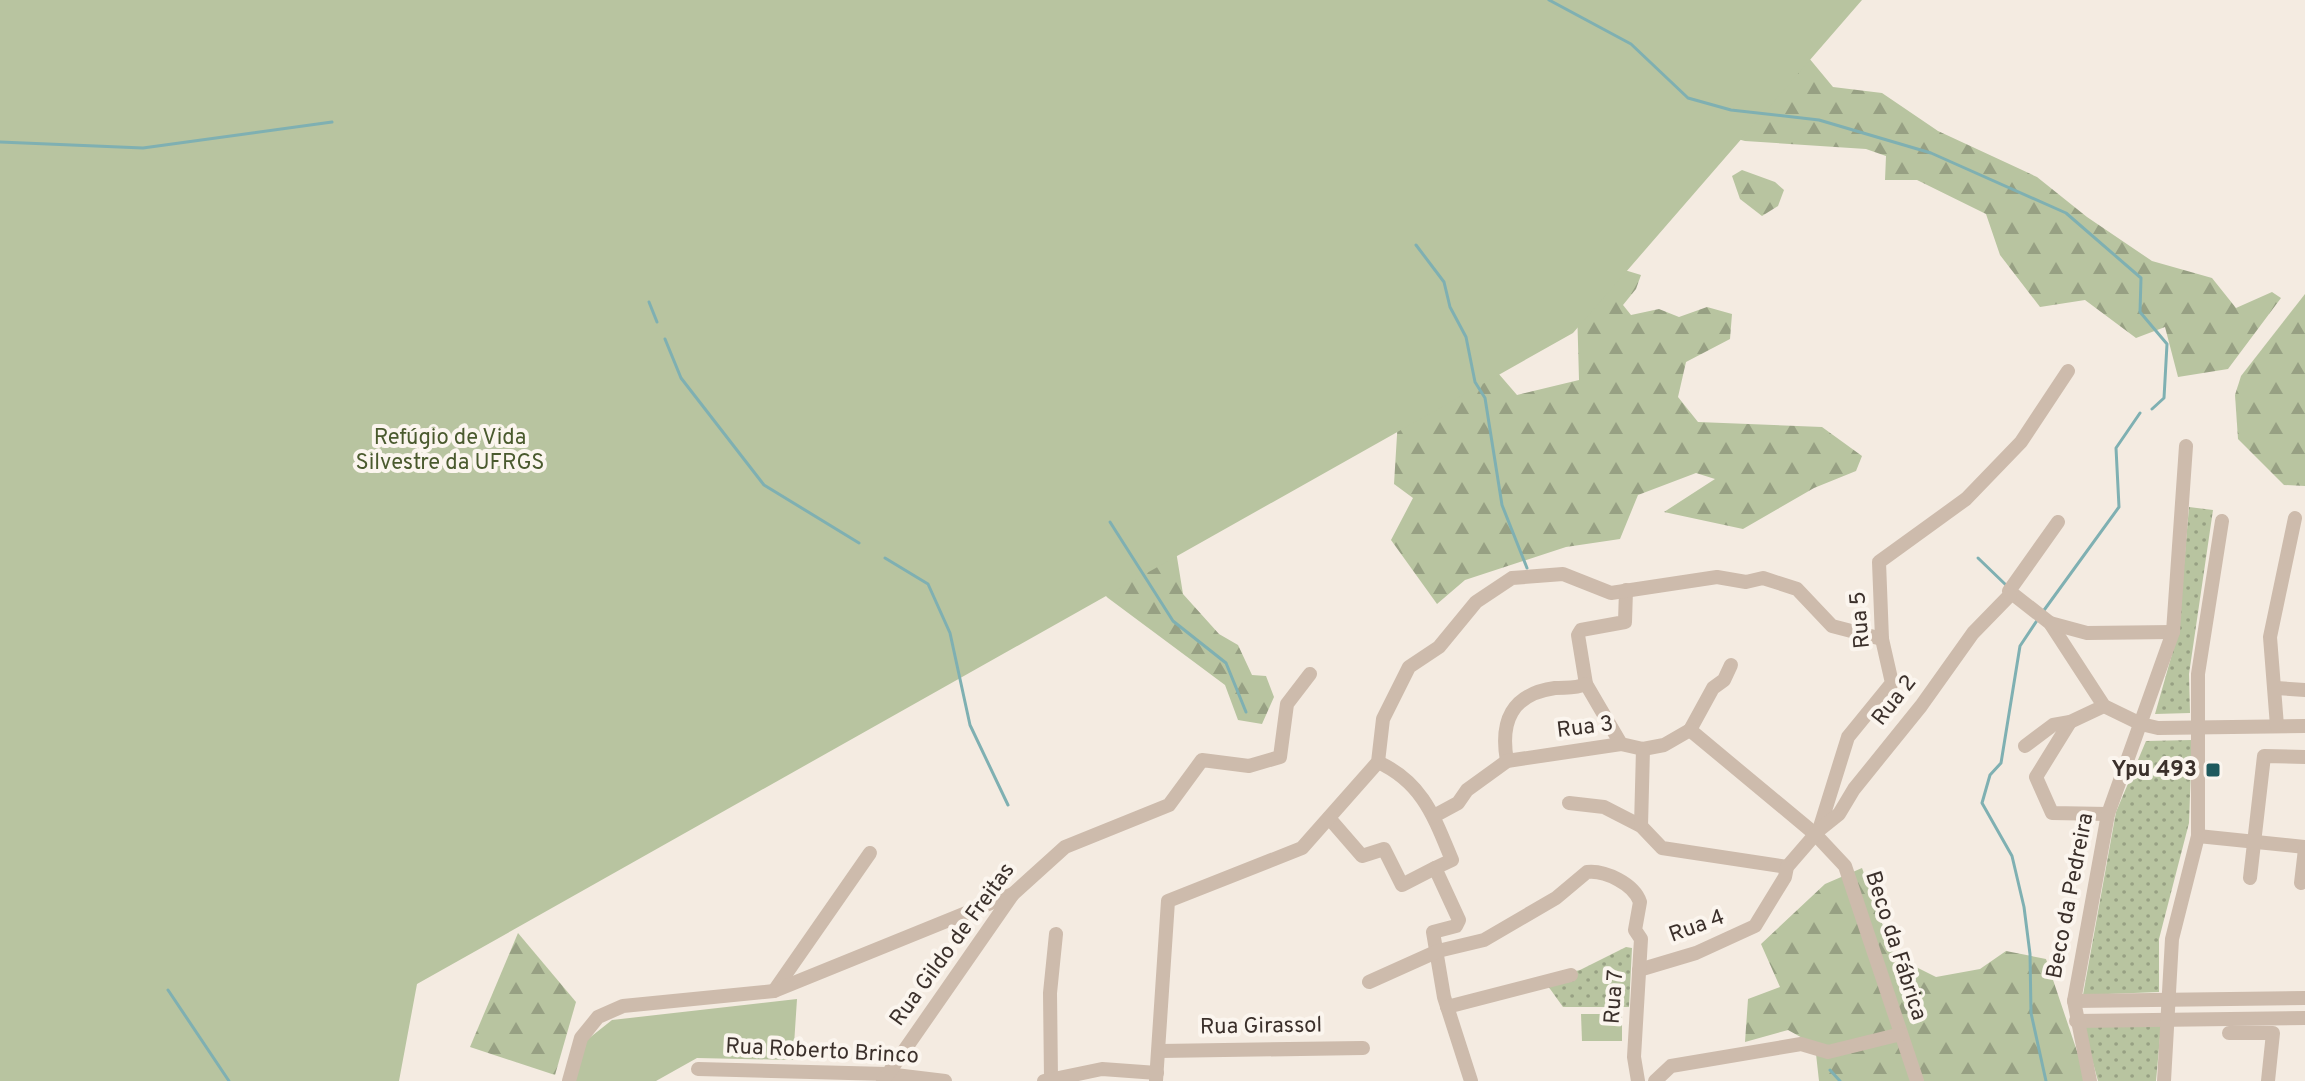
<svg xmlns="http://www.w3.org/2000/svg" width="2305" height="1081" viewBox="0 0 2305 1081" font-family="Overpass,sans-serif">
<style>
.grass{fill:url(#grass-dots)}
.forest{fill:url(#forest-firs)}
.green{fill:#b8c4a0}
.lines{fill:none;stroke-linecap:round;stroke-linejoin:round}
.stream{stroke:#7fb0b2;stroke-width:3}
.minor{stroke:#cdbbac;stroke-width:14}
.poi-dot{fill:#1f5a5e;stroke:#fbf5ee;stroke-width:3}
.labels{text-anchor:middle;dominant-baseline:central;stroke-width:8;stroke-linejoin:round;paint-order:stroke}
.park-label{font-size:22px;fill:#4a5a2e;stroke:#fbf5ee}
.street-label{font-size:22px;fill:#3b302b;stroke:#fbf5ee}
.poi-label{font-size:22px;font-weight:bold;fill:#3b302b;stroke:#fbf5ee;text-anchor:end}
</style>
<defs>
<pattern id="grass-dots" width="8" height="8" patternUnits="userSpaceOnUse" patternTransform="scale(2)"><rect width="8" height="8" fill="#b8c4a0"/><path d="M2 2h.1M6 6h.1" fill="none" stroke="#97a083" stroke-width="1.8" stroke-linecap="round"/></pattern>
<pattern id="forest-firs" width="22" height="20" patternUnits="userSpaceOnUse" patternTransform="scale(2)"><rect width="22" height="20" fill="#b8c4a0"/><path d="M5 1l3.5 6h-7zM16 11l3.5 6h-7z" fill="#97a083"/></pattern>
</defs>
<rect width="100%" height="100%" fill="#f4ebe1"/>
<g class="grass">
<polygon points="2189,507 2213,510 2189,674 2190,713 2155,714 2178,633"/>
<polygon points="2192,740 2189,823 2159,939 2159,992 2083,995 2116,812 2146,741"/>
<polygon points="1626,947 1632,948 1629,1007 1563,1007 1543,979 1580,970"/>
<polygon points="2161,1026 2156,1081 2098,1081 2083,1027"/>
</g>
<g class="forest">
<polygon points="1799,46 1833,87 1882,93 1938,131 2037,177 2087,217 2152,261 2212,278 2236,308 2272,292 2281,298 2228,369 2178,377 2165,327 2136,338 2085,300 2040,307 2000,255 1986,214 1917,180 1885,180 1886,156 1866,149 1745,141 1695,128"/>
<polygon points="1742,170 1775,182 1784,190 1778,206 1762,216 1740,199 1732,176"/>
<polygon points="1618,268 1641,275 1636,289 1623,305 1631,315 1659,309 1679,317 1707,307 1732,314 1730,339 1686,362 1678,397 1698,422 1822,427 1862,456 1856,471 1814,488 1743,529 1664,512 1715,479 1696,473 1638,495 1620,539 1566,547 1465,580 1437,604 1391,540 1413,498 1394,484 1400,386 1498,373 1517,395 1579,380 1577,307"/>
<polygon points="2305,294 2305,486 2284,485 2238,439 2235,395 2241,376"/>
<polygon points="1176,551 1183,594 1219,634 1238,645 1252,675 1266,676 1274,697 1262,724 1238,720 1225,685 1108,598 1062,554"/>
<polygon points="1862,868 1894,956 1936,977 1980,969 2006,951 2046,959 2087,1081 1819,1081 1815,1045 1788,1030 1745,1042 1748,999 1780,987 1761,944 1825,884"/>
<polygon points="518,933 576,1002 555,1075 470,1047"/>
</g>
<g class="green">
<polygon points="0,0 1862,0 1573,333 417,984 399,1081 0,1081"/>
<polygon points="797,999 793,1060 697,1058 656,1081 575,1081 583,1043 612,1020"/>
<polygon points="1581,1014 1622,1014 1622,1041 1582,1041"/>
</g>
<g class="lines">
<g class="stream">
<polyline points="1549,0 1631,44 1688,98 1731,110 1819,120 1931,153 2066,213 2141,278 2140,312 2167,344 2164,398 2152,409"/>
<polyline points="0,142 143,148 332,122"/>
<polyline points="1416,245 1444,282 1450,307 1466,337 1475,382 1485,398 1502,505 1527,568"/>
<polyline points="649,302 657,322"/>
<polyline points="665,339 681,378 764,485 859,543"/>
<polyline points="1110,522 1173,621 1226,663 1246,712"/>
<polyline points="885,558 928,584 950,633 970,725 1008,805"/>
<polyline points="1978,558 2006,585"/>
<polyline points="2042,613 2119,507 2116,448 2140,413"/>
<polyline points="2038,619 2020,646 2001,763 1990,775 1982,803 2012,856 2024,907 2030,954 2031,1013 2046,1081"/>
<polyline points="168,990 229,1081"/>
<polyline points="1830,1070 1840,1081"/>
</g>
<g class="minor">
<polyline points="2058,522 2009,591 2050,623 2104,706 2141,724 2158,728 2305,726"/>
<polyline points="2050,623 2087,633 2173,632"/>
<polyline points="2276,688 2305,690"/>
<polyline points="2070,722 2036,777 2052,813 2108,814"/>
<polyline points="2277,726 2270,637 2295,518"/>
<polyline points="1690,730 1713,688 1724,680 1731,665"/>
<polyline points="1621,744 1586,684 1578,635 1581,630 1625,622 1626,590"/>
<polyline points="2025,746 2053,725 2070,722 2104,706"/>
<path d="M1507,761c-7,-39 4,-67 48,-73 11,-1 20,1 31,-4"/>
<path d="M1378,762c45,21 56,55 74,98l-17,8"/>
<polyline points="1569,803 1604,807 1641,826 1662,848 1787,867"/>
<polyline points="1434,816 1458,803 1467,790 1507,761 1621,744 1643,749 1664,745 1690,730 1815,834 1845,866 1917,1081"/>
<polyline points="1329,818 1362,856 1384,849 1402,885 1435,868 1459,920 1456,926 1433,932 1444,997 1471,1081"/>
<polyline points="1641,826 1643,749"/>
<polyline points="1819,830 1848,737 1892,683 1882,639 1879,562 1966,499 2021,442 2068,371"/>
<polyline points="2198,836 2305,847"/>
<polyline points="2250,878 2264,756 2305,757"/>
<polyline points="2301,883 2305,849"/>
<polyline points="1639,970 1696,953 1755,926 1785,877 1787,867 1819,830 1839,814 1854,789 1921,706 1973,633 2010,595"/>
<path d="M1369,982l69,-31 46,-11 72,-42 31,-26c18,-2 47,12 53,30l-5,28 6,9 -7,118 4,24"/>
<polyline points="774,991 870,853"/>
<polyline points="2074,1001 2305,998"/>
<polyline points="1447,1007 1571,975"/>
<polyline points="2076,1021 2305,1018"/>
<polyline points="2229,1033 2273,1033 2268,1081"/>
<polyline points="1160,1051 1363,1048"/>
<polyline points="698,1069 887,1074 945,1081"/>
<polyline points="1051,1078 1050,993 1056,934"/>
<polyline points="569,1081 581,1038 598,1017 623,1006 774,991 1013,894"/>
<polyline points="883,1081 1013,894 1065,847 1169,805 1202,760 1249,766 1280,757 1287,704 1310,674"/>
<polyline points="1044,1081 1102,1069 1157,1073"/>
<polyline points="1156,1081 1168,901 1302,848 1378,762 1383,719 1409,667 1439,647 1476,602 1512,578 1563,574 1611,593 1717,577 1746,582 1763,578 1797,589 1832,626 1882,639"/>
<polyline points="1655,1081 1671,1066 1801,1044 1828,1052 1901,1034"/>
<polyline points="2090,1081 2074,1001 2108,814 2173,632 2186,446"/>
<polyline points="2164,1081 2172,939 2198,836 2198,674 2222,521"/>
</g>
</g>
<rect class="poi-dot" x="2205" y="762" width="16" height="16" rx="4"/>
<g class="labels">
<g class="park-label">
<text x="450" y="438">Refúgio de Vida<tspan x="450" dy="25">Silvestre da UFRGS</tspan></text>
</g>
<g class="street-label">
<text transform="translate(1861 620) rotate(-95)">Rua 5</text>
<text transform="translate(1895 701) rotate(-52)">Rua 2</text>
<text transform="translate(1585 728) rotate(-7)">Rua 3</text>
<text transform="translate(2071 896) rotate(-79)">Beco da Pedreira</text>
<text transform="translate(1697 927) rotate(-20)">Rua 4</text>
<text transform="translate(953 945) rotate(-54)">Rua Gildo de Freitas</text>
<text transform="translate(1895 946) rotate(72)">Beco da Fábrica</text>
<text transform="translate(1615 997) rotate(-86)">Rua 7</text>
<text transform="translate(1261 1027) rotate(-1)">Rua Girassol</text>
<text transform="translate(822 1052) rotate(3)">Rua Roberto Brinco</text>
</g>
<g class="poi-label">
<text x="2197" y="770">Ypu 493</text>
</g>
</g>
</svg>
